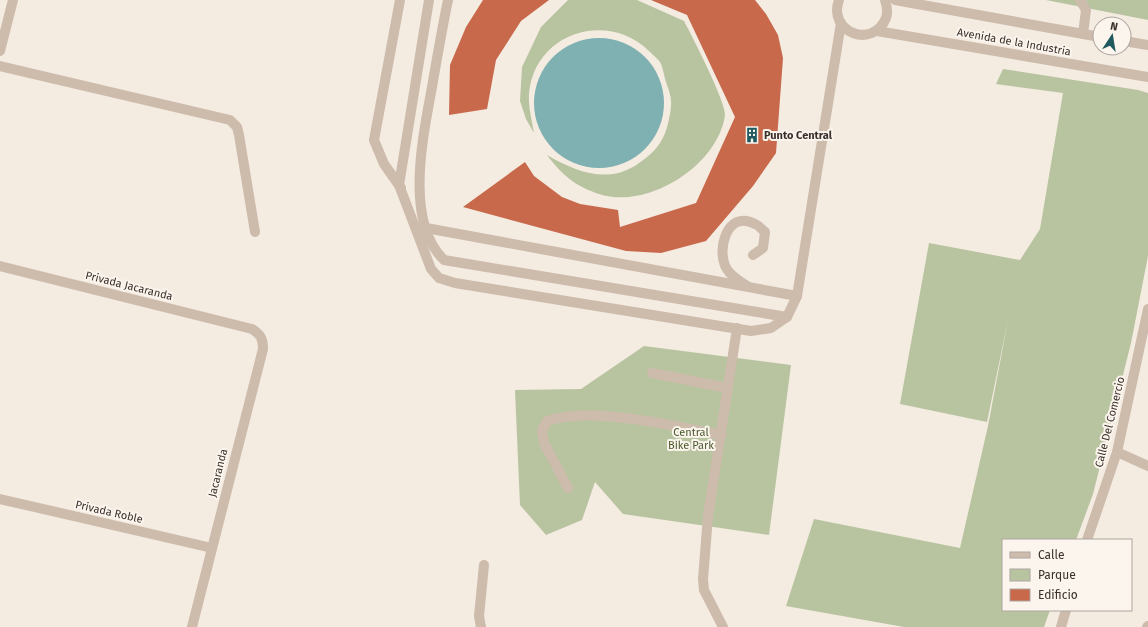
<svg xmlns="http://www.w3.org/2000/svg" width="1148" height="627" viewBox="0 0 1148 627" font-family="'Fira Sans',sans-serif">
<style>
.green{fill:#b8c4a0}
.water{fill:#7fb0b2}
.building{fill:#c8694b}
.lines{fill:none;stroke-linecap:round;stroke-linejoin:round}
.minor{stroke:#cdbbac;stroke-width:10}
.labels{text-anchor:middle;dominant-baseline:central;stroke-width:4;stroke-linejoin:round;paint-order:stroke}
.street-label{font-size:11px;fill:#3b302b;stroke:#fbf5ee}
.poi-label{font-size:11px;font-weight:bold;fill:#3b302b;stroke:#fbf5ee;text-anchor:start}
.park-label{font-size:11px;fill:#4a5a2e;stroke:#fbf5ee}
</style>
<rect width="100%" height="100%" fill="#f4ebe1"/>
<g class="green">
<path d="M568,0h69l47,21c8,15 42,81 41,94 -7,51 -78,95 -126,79 -24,-8 -37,-19 -52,-39 29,17 62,30 92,8 20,-13 27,-26 31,-49 3,-14 0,-20 -4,-32 -2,-6 -3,-15 -6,-20 -3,-4 -8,-8 -11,-11 -42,-41 -115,-18 -120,43 -1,12 3,27 5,39l-8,-14 -6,-18 2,-34 19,-40z"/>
<polygon points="1046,0 1148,0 1148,20"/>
<polygon points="1003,69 1138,90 1148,93 1148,256 1131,343 1093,494 1076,540 1003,540 1003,610 1050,610 1044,627 904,627 786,606 814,519 960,548 988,426 1008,320 987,422 900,404 929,243 1020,260 1040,229 1063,93 996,84"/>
<polygon points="644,346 791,365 769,535 623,514 595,482 582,520 546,535 520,505 515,390 581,389"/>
</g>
<circle class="water" cx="599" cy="103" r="65"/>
<g class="building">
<polygon points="483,0 549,0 521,21 496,60 487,109 449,115 450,65 466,27"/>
<polygon points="651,0 755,0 766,14 778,35 783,58 776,153 753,186 706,241 661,253 626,251 463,207 525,162 534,176 562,197 580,204 618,210 620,227 696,203 735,117 687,15"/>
</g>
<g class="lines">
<g class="minor">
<polyline points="400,0 374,140 384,164 401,188"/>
<polyline points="429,0 399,185 431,269 439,278 455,283 751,331 771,328 787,317"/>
<path d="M448,0c-6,29 -11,58 -16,87 -9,50 -28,134 12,173l343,57 10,-21 44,-273"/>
<path d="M839,0c-12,32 34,50 47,18 2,-6 1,-12 -1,-18"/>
<polyline points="895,0 1100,37"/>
<polyline points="1080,0 1086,10 1083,34"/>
<polyline points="877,31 1148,77"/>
<polyline points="1124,41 1148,45"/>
<polyline points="0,51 13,0"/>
<polyline points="0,66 230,120 237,127 239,135 255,232"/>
<polyline points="423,224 426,228 797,296"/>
<path d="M0,266l252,63c8,5 11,9 11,20l-71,278"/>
<path d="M747,286c-6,-4 -13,-8 -18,-14 -15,-17 -3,-64 26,-48 4,1 7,6 10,8l-2,16 -10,7"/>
<polyline points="652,373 727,388"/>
<polyline points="1117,452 1148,466"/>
<path d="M568,488l-24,-45 -2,-12 5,-10c46,-15 127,5 175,14"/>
<polyline points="0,499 212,548"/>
<polyline points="1087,540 1117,452 1148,309"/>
<polyline points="481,627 479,616 484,565"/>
<polyline points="723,627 704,590 703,579 708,516 737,328"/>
<polyline points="1061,627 1066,610"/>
<polyline points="1147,627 1148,626"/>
</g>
</g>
<defs>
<g id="building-bare" transform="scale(1.2)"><path d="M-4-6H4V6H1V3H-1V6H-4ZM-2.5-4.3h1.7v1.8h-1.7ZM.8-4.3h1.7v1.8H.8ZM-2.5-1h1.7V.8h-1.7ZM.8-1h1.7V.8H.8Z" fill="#1f5a5e" stroke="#fbf5ee" stroke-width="2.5" paint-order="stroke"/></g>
</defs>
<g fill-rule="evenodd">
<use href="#building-bare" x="752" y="135"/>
</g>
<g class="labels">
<g class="street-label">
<text transform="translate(1014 42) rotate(10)">Avenida de la Industria</text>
<text transform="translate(129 286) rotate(14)">Privada Jacaranda</text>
<text transform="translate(1110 422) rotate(-76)">Calle Del Comercio</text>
<text transform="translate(218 473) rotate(-76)">Jacaranda</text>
<text transform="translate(109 512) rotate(13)">Privada Roble</text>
</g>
<g class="poi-label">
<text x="764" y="135">Punto Central</text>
</g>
<g class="park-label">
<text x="691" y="432">Central<tspan x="691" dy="13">Bike Park</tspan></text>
</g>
</g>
<rect x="1002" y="539" width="130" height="72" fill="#fbf5ee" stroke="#aea6a0"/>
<rect x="1010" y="552" width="20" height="6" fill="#cdbbac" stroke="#aea6a0"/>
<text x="1038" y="559" font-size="12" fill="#3b302b">Calle</text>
<rect x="1010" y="569" width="20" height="12" fill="#b8c4a0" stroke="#aea6a0"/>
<text x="1038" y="579" font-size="12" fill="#3b302b">Parque</text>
<rect x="1010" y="589" width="20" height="12" fill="#c8694b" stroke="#aea6a0"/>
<text x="1038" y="599" font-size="12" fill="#3b302b">Edificio</text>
<g transform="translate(1112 36) rotate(12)"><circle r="19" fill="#fbf5ee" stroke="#aea6a0"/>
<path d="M0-3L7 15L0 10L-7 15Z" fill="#1f5a5e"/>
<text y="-6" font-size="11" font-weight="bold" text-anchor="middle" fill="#3b302b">N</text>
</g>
</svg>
